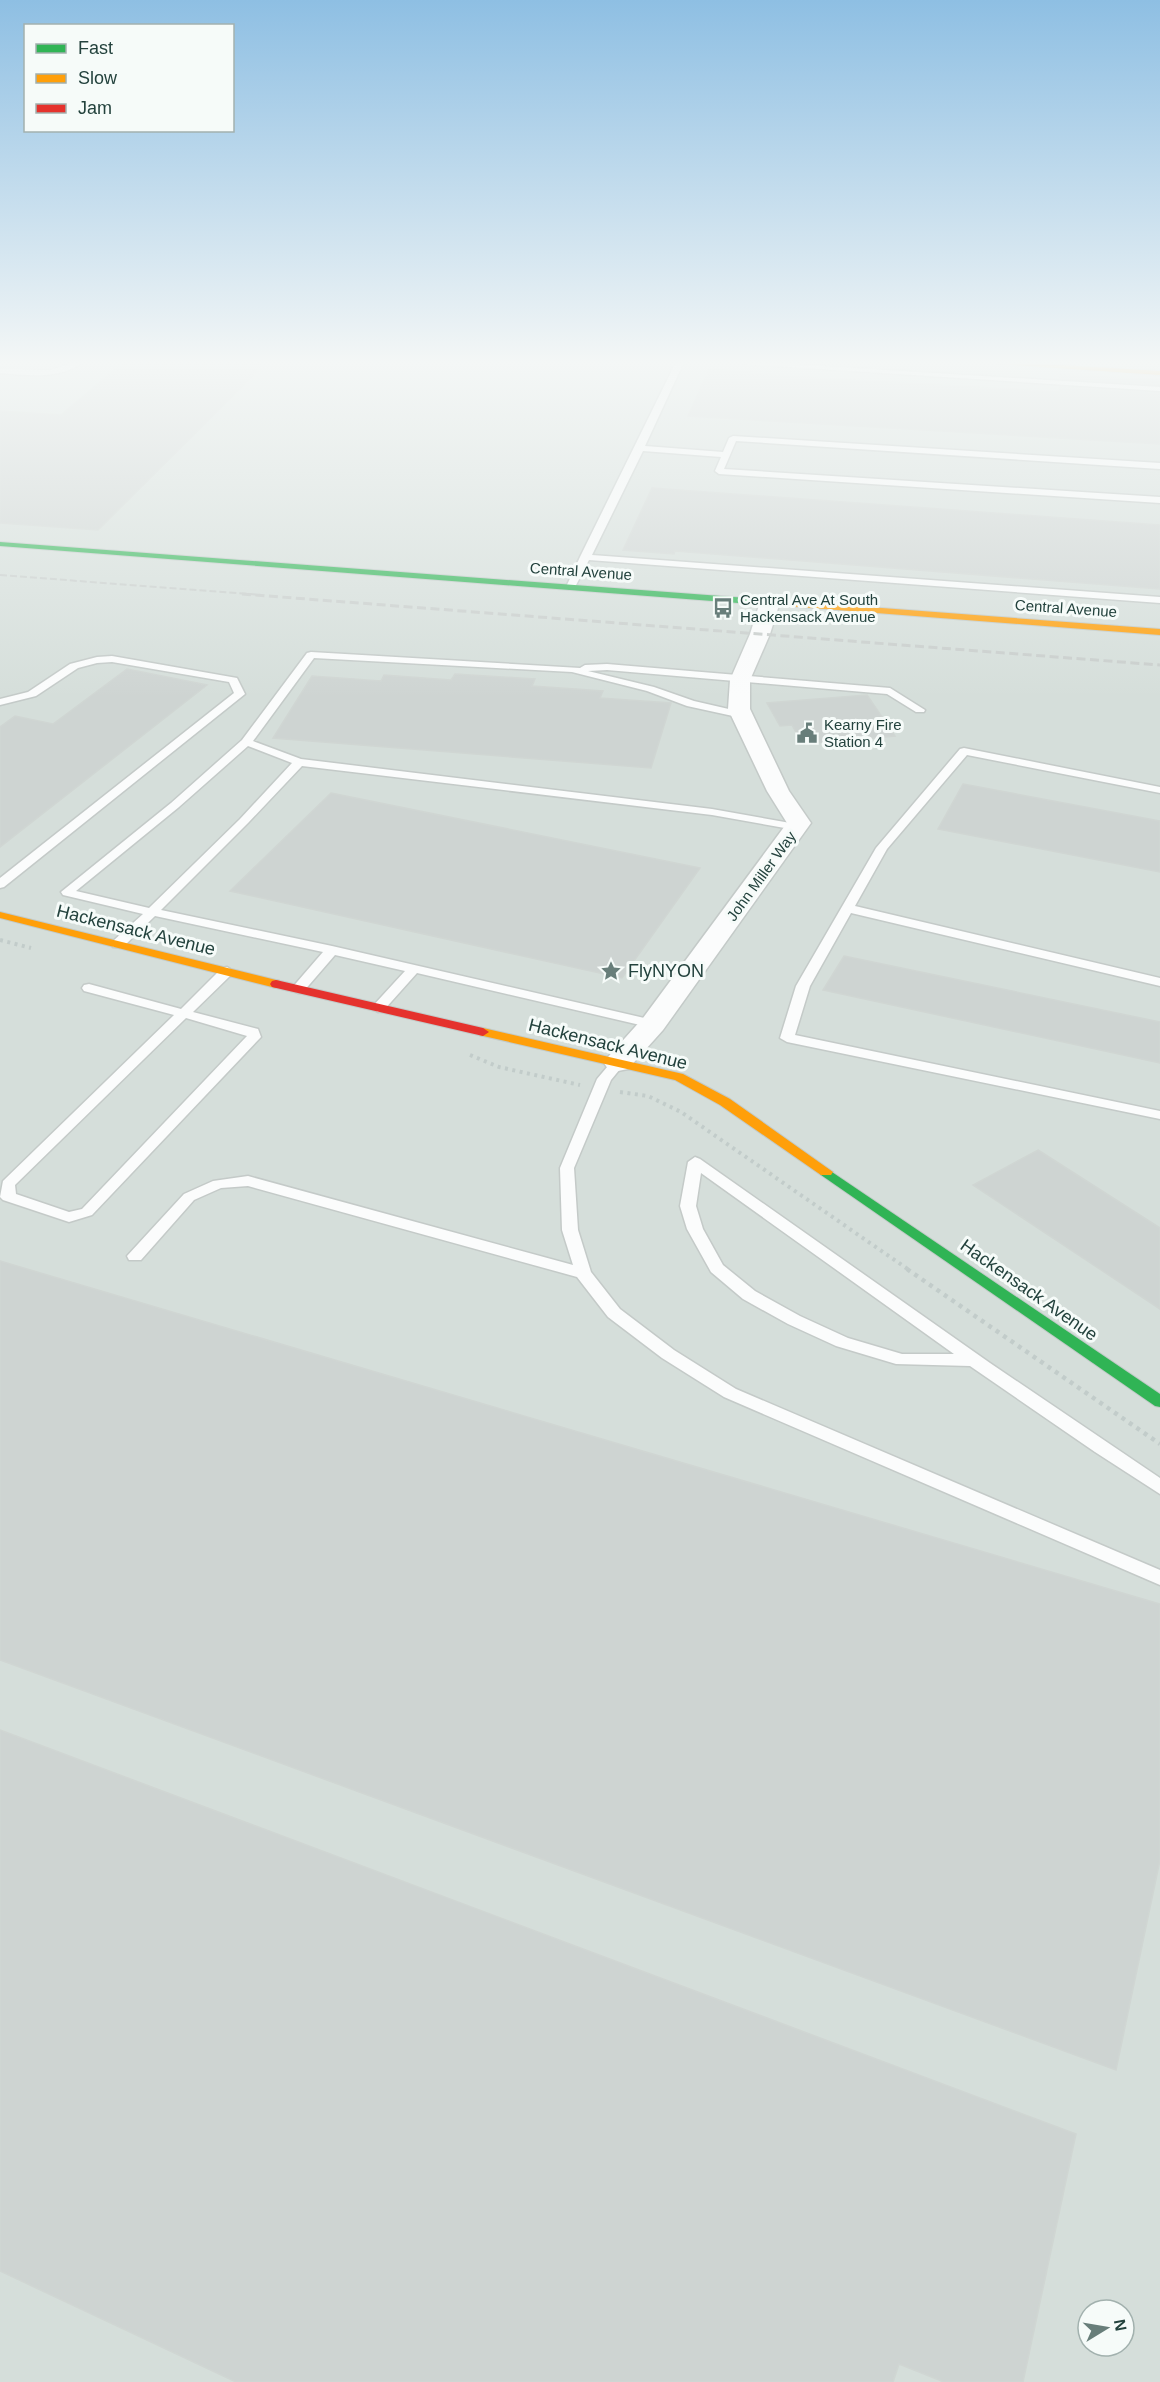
<svg xmlns="http://www.w3.org/2000/svg" width="1160" height="2382" viewBox="0 0 1160 2382" font-family="Helvetica,sans-serif">
<style>
.built{fill:#d5deda;fill-rule:evenodd}
.building{fill:#ced4d2;stroke:#d0d6d3;stroke-width:1.5}
.lines{fill:none;stroke-linecap:round;stroke-linejoin:round}
.lane-casing{stroke:#c4cac8;stroke-width:3}
.street-casing{stroke:#c4cac8;stroke-width:3}
.fast-casing{stroke:#c2cac8;stroke-width:2}
.slow-casing{stroke:#c2cac8;stroke-width:2}
.jam-casing{stroke:#c2cac8;stroke-width:2}
.path-far1{stroke:#c2ccca;stroke-width:4;stroke-dasharray:3 4.5;stroke-linecap:butt}
.path{stroke:#c2ccca;stroke-width:4.5;stroke-dasharray:4 5;stroke-linecap:butt}
.lane{fill:#fbfcfc;fill-rule:evenodd}
.street{fill:#fbfcfc;fill-rule:evenodd}
.fast{fill:#30b455;fill-rule:evenodd}
.slow{fill:#ff9f0a;fill-rule:evenodd}
.jam{fill:#e5322d;fill-rule:evenodd}
.rail-far1{stroke:#c8cdcb;stroke-width:2;stroke-dasharray:7 3;stroke-linecap:butt}
.rail{stroke:#c8cdcb;stroke-width:3;stroke-dasharray:9 4.5;stroke-linecap:butt}
.labels{text-anchor:middle;dominant-baseline:central;stroke-width:6;stroke-linejoin:round;paint-order:stroke}
.far-street-label{font-size:15px;fill:#23423d;stroke:#f6fbf9}
.far-poi-label{font-size:15px;fill:#23423d;stroke:#f6fbf9;text-anchor:start}
.street-label{font-size:18px;fill:#23423d;stroke:#f6fbf9}
.poi-label{font-size:18px;fill:#23423d;stroke:#f6fbf9;text-anchor:start}
</style>
<rect width="100%" height="100%" fill="#e7edea"/>
<path class="built" d="M0,364h1160v2018h-1160zM1088,2310h36v36h-36z"/>
<g class="building">
<polygon points="121,364 265,364 98,530 0,523 0,411 61,415"/>
<polygon points="709,369 750,372 749,374 1059,392 1060,387 1160,393 1160,444 688,416"/>
<polygon points="1060,375 1160,380 1160,385 1060,379"/>
<polygon points="652,488 1160,525 1160,589 675,551 674,554 623,550"/>
<polygon points="127,669 207,685 0,847 0,727 15,716 53,724"/>
<polygon points="455,674 535,679 532,686 603,691 600,698 671,703 651,768 273,738 312,676 381,681 384,675 451,680"/>
<polygon points="867,695 895,736 803,744 792,725 780,726 767,703"/>
<polygon points="963,784 1160,821 1160,872 938,829"/>
<polygon points="331,793 700,868 622,978 230,891"/>
<polygon points="844,956 1160,1022 1160,1063 823,990"/>
<polygon points="1038,1150 1160,1228 1160,1309 973,1185"/>
<polygon points="0,1261 1160,1604 1160,1860 1116,2070 0,1660"/>
<polygon points="0,1730 1076,2134 1023,2382 944,2382 899,2364 893,2382 236,2382 0,2271"/>
</g>
<g class="lines">
<g class="lane-casing">
<g id="lane">
<path d="M70,364h10c-23,16 -54,11 -80,9v-4l50,1z"/>
<polygon points="675,364 683,364 645,446 723,452 729,438 733,436 1160,463 1160,469 736,441 724,469 1160,497 1160,503 719,474 715,471 721,457 643,451 592,555 1160,597 1160,603 589,560 574,589 568,589 566,587 580,557"/>
<polygon points="743,364 790,364 1160,387 1160,391"/>
<path d="M311,652l269,16 5,-3 22,-1 283,24 35,22 -1,2h-8l-29,-18 -280,-24 -19,1 66,16 40,14 52,12 1,2 -5,3 -55,-12 -40,-15 -75,-19 -258,-14 -61,83 48,18 411,50 84,15 6,3 -6,3 -84,-15 -410,-49 -54,57 -87,87 171,36 321,74 5,1 2,3 -2,3 -5,1 -236,-55 -34,38 -5,1 -7,-4 34,-37 -70,-16 -32,37 -5,1 -7,-4 32,-37 -168,-36 -32,31h-10l-1,-3 1,-3 30,-27 -80,-19 -2,-3 110,-89 71,-63 65,-87zM248,746l44,17 -52,56 -91,89 -73,-17 103,-84z"/>
<polygon points="112,656 237,678 245,694 4,887 0,888 0,878 234,693 229,682 112,662 97,663 78,668 36,696 0,705 0,699 28,692 70,664 97,657"/>
<polygon points="964,748 1160,787 1160,793 967,755 887,849 855,906 1160,978 1160,986 851,913 810,986 795,1035 1160,1111 1160,1119 787,1042 780,1038 796,986 876,848 960,749"/>
<path d="M227,967l6,4 -1,3 -39,38 65,17 3,8 -169,178 -23,7 -66,-22 -3,-3 3,-16 171,-166 -90,-24 -2,-3 2,-3 5,-1 92,25 41,-41zM186,1018l61,18 -165,173 -13,3 -53,-18 -1,-9z"/>
<polygon points="618,1059 625,1063 611,1080 574,1168 578,1230 591,1272 620,1309 674,1350 736,1389 1160,1570 1160,1585 724,1397 662,1358 608,1317 577,1277 248,1186 221,1188 194,1200 141,1260 129,1260 127,1256 184,1194 213,1181 248,1176 573,1265 562,1230 560,1168 597,1079 613,1060"/>
<path d="M695,1157l5,2 290,204 170,115v16l-65,-42 -125,-86 -74,-2 -60,-18 -48,-22 -45,-25 -32,-27 -24,-43 -7,-23 8,-44zM701,1173l253,181h-52l-54,-16 -48,-22 -45,-25 -32,-26 -20,-36 -7,-23z"/>
</g>
</g>
<g class="street-casing">
<polygon id="street" points="770,596 777,598 780,602 770,634 750,680 750,709 789,791 811,823 663,1030 628,1069 618,1071 608,1069 604,1063 608,1057 643,1018 787,823 767,791 728,709 730,680 750,634 760,602 763,598"/>
</g>
<g class="fast-casing">
<g id="fast">
<polygon points="0,542 789,601 793,604 789,607 0,546"/>
<polygon points="826,1168 1160,1394 1160,1407 1155,1406 821,1175 819,1172"/>
</g>
</g>
<g class="slow-casing">
<g id="slow">
<polygon points="999,364 1045,364 1160,371 1160,375"/>
<polygon points="789,601 1160,629 1160,635 786,606 785,604"/>
<polygon points="0,912 280,981 282,984 276,988 0,918"/>
<polygon points="483,1028 683,1074 730,1099 833,1172 831,1175 821,1175 720,1105 675,1080 479,1035 477,1032"/>
</g>
</g>
<g class="jam-casing">
<polygon id="jam" points="276,980 483,1028 489,1032 483,1036 272,987 270,984 272,981"/>
</g>
<g class="path-far1">
<polyline points="0,940 31,948"/>
<polyline points="470,1055 499,1067 580,1085"/>
<polyline points="620,1092 648,1096 681,1112 909,1270"/>
</g>
<polyline class="path" points="907,1269 1160,1444"/>
<use href="#lane" class="lane"/>
<use href="#street" class="street"/>
<use href="#fast" class="fast"/>
<use href="#slow" class="slow"/>
<use href="#jam" class="jam"/>
<polyline class="rail-far1" points="0,575 261,595"/>
<polyline class="rail" points="242,594 1160,665"/>
</g>
<linearGradient id="sky" x2="0" y2="1"><stop stop-color="#8ebfe3"/><stop offset="0.52" stop-color="#f4f7f6"/><stop offset="1" stop-color="#f4f7f6" stop-opacity="0"/></linearGradient>
<rect width="1160" height="698" fill="url(#sky)"/>
<defs>
<g id="bus-bare" transform="scale(1.62)"><path d="M-5-6H5V4H4V6H2V4H-2V6H-4V4H-5ZM-3.5-4V0h7V-4ZM-3.5 1.2v1.5H-2V1.2ZM2 1.2v1.5H3.5V1.2Z" fill="#687e7a" stroke="#f6fbf9" stroke-width="2.5" paint-order="stroke"/></g>
<g id="civic-bare" transform="scale(1.62)"><path d="M-.6-6.5H3V-4.5H.6V-3L4-1V1h2V6H-6V1h2V-1L-.6-3ZM-1.2 2.5V6h2.4V2.5Z" fill="#687e7a" stroke="#f6fbf9" stroke-width="2.5" paint-order="stroke"/></g>
<g id="sight-bare" transform="scale(1.62)"><path d="M0-6L1.8-2.2L6-1.7L2.9 1.2L3.7 5.4L0 3.3L-3.7 5.4L-2.9 1.2L-6-1.7L-1.8-2.2Z" fill="#687e7a" stroke="#f6fbf9" stroke-width="2.5" paint-order="stroke"/></g>
</defs>
<g fill-rule="evenodd">
<use href="#bus-bare" x="723" y="608"/>
<use href="#civic-bare" x="807" y="733"/>
<use href="#sight-bare" x="611" y="971"/>
</g>
<g class="labels">
<g class="far-street-label">
<text transform="translate(581 571) rotate(4)">Central Avenue</text>
<text transform="translate(1066 608) rotate(4)">Central Avenue</text>
<text transform="translate(761 876) rotate(-54)">John Miller Way</text>
</g>
<g class="far-poi-label">
<text x="740" y="599">Central Ave At South<tspan x="740" dy="17">Hackensack Avenue</tspan></text>
<text x="824" y="724">Kearny Fire<tspan x="824" dy="17">Station 4</tspan></text>
</g>
<g class="street-label">
<text transform="translate(136 930) rotate(14)">Hackensack Avenue</text>
<text transform="translate(608 1044) rotate(14)">Hackensack Avenue</text>
<text transform="translate(1029 1290) rotate(35)">Hackensack Avenue</text>
</g>
<g class="poi-label">
<text x="628" y="971">FlyNYON</text>
</g>
</g>
<rect x="24" y="24" width="210" height="108" fill="#f6fbf9" stroke="#a2b1ae" stroke-width="1.5"/>
<rect x="36" y="44" width="30" height="9" fill="#30b455" stroke="#a2b1ae" stroke-width="1.5"/>
<text x="78" y="54" font-size="18" fill="#23423d">Fast</text>
<rect x="36" y="74" width="30" height="9" fill="#ff9f0a" stroke="#a2b1ae" stroke-width="1.5"/>
<text x="78" y="84" font-size="18" fill="#23423d">Slow</text>
<rect x="36" y="104" width="30" height="9" fill="#e5322d" stroke="#a2b1ae" stroke-width="1.5"/>
<text x="78" y="114" font-size="18" fill="#23423d">Jam</text>
<g transform="translate(1106 2328) rotate(79)"><circle r="28" fill="#f6fbf9" stroke="#a2b1ae" stroke-width="1.5"/>
<path d="M0-4.5L10 22L0 15L-10 22Z" fill="#687e7a"/>
<text y="-9" font-size="16" font-weight="bold" text-anchor="middle" fill="#23423d">N</text>
</g>
</svg>
